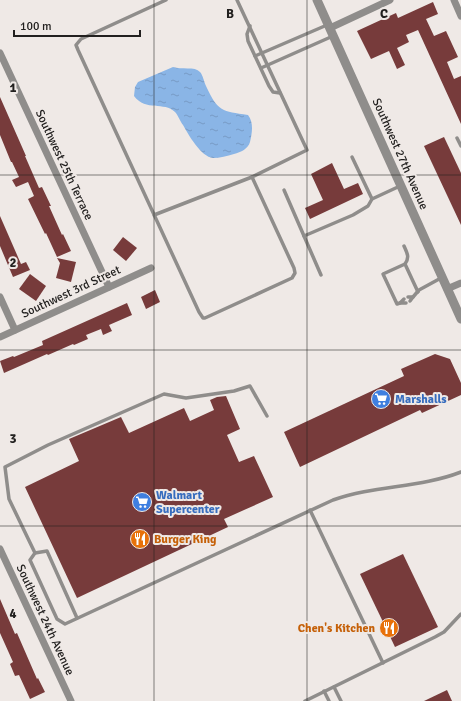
<svg xmlns="http://www.w3.org/2000/svg" width="461" height="701" viewBox="0 0 461 701" font-family="Signika,sans-serif">
<style>
.water{fill:url(#water-ripples)}
.building{fill:#773b3b}
.lines{fill:none;stroke-linecap:round;stroke-linejoin:round}
.service{stroke:#8f8d8b;stroke-width:3.5}
.minor{stroke:#8f8d8b;stroke-width:7}
.tertiary{stroke:#8f8d8b;stroke-width:9}
.grid{fill:none;stroke:#22201f;stroke-width:1;stroke-opacity:0.55}
.labels{text-anchor:middle;dominant-baseline:central;stroke-width:4;stroke-linejoin:round;paint-order:stroke}
.street-label{font-size:12px;fill:#22201f;stroke:#efe9e6}
.shop-label{font-size:12px;font-weight:bold;fill:#366cbe;stroke:#efe9e6;text-anchor:start}
.food-label{font-size:12px;font-weight:bold;fill:#c56008;stroke:#efe9e6;text-anchor:start}
.grid-label{font-size:13px;text-anchor:middle;font-weight:bold;fill:#22201f;stroke:#efe9e6;stroke-width:4;stroke-linejoin:round;paint-order:stroke}
</style>
<defs>
<pattern id="water-ripples" width="26" height="14" patternUnits="userSpaceOnUse"><rect width="26" height="14" fill="#8ab5e6"/><path d="M2 4q2-2 4 0t4 0M15 11q2-2 4 0t4 0" fill="none" stroke="#779bc5"/></pattern>
</defs>
<rect width="100%" height="100%" fill="#efe9e6"/>
<path class="water" d="M173,67c8,3 22,-1 27,5 3,3 4,10 6,14 12,26 16,25 42,29 6,8 4,18 2,27 -2,7 -9,10 -16,12 -7,2 -14,4 -21,4 -12,-1 -25,-24 -30,-33 -3,-4 -5,-10 -8,-13 -11,-11 -29,0 -41,-16l1,-9 3,-5z"/>
<g class="building">
<polygon points="433,2 438,14 426,19 434,36 446,31 458,57 447,62 454,79 461,76 461,124 418,30 406,35 409,42 397,48 405,65 397,69 389,51 371,59 357,31 396,13 398,18"/>
<polygon points="0,97 26,156 25,156 39,188 42,187 51,206 49,206 62,235 63,234 71,251 57,257 46,233 45,234 28,199 34,196 28,182 16,187 12,180 19,177 12,162 11,162 0,135"/>
<polygon points="444,137 461,173 461,225 424,146"/>
<polygon points="332,163 344,189 358,183 363,194 310,219 305,208 323,200 311,174"/>
<polygon points="0,216 21,264 26,262 30,270 13,277 0,246"/>
<polygon points="123,237 137,248 126,261 113,250"/>
<polygon points="57,258 76,262 71,282 56,278 60,263"/>
<polygon points="30,274 46,286 36,301 19,289"/>
<polygon points="155,290 160,302 146,309 141,297"/>
<polygon points="127,303 132,315 109,325 112,331 103,335 101,329 86,335 88,339 74,345 73,344 48,355 47,354 4,373 0,361 13,356 14,357 43,345 42,341"/>
<polygon points="435,354 450,359 461,383 461,395 422,413 420,410 300,467 284,432 404,376 401,369"/>
<polygon points="226,396 240,429 227,435 239,462 254,456 273,497 224,519 228,527 77,598 25,487 79,461 69,439 121,417 129,433 184,408 190,421 214,410 210,400 217,397"/>
<polygon points="403,554 438,627 395,647 360,574"/>
<polygon points="0,599 15,634 17,633 37,679 38,678 45,692 30,699 19,675 15,676 10,664 13,662 0,633"/>
<polygon points="447,690 452,701 424,701"/>
</g>
<g class="lines">
<g class="service">
<polyline points="237,0 307,150 252,177"/>
<polyline points="250,26 247,34 248,41 269,86 273,92 280,93"/>
<polyline points="255,56 327,25"/>
<polyline points="261,68 333,36"/>
<polyline points="457,138 461,146"/>
<polyline points="352,157 372,199 400,186"/>
<polyline points="284,190 304,236"/>
<polyline points="154,215 252,177 294,268 295,273 292,278 205,318 203,318 199,312 78,50 76,45 81,39 166,0"/>
<path d="M404,246c3,7 6,11 1,18"/>
<polyline points="321,275 304,236 353,215 368,206 372,199"/>
<polyline points="408,297 413,297 410,301"/>
<polyline points="413,297 419,290 441,278"/>
<polyline points="404,299 400,303 406,303"/>
<polyline points="400,303 397,304 383,274 405,264 418,292"/>
<path d="M267,416l-17,-30 -16,5 -48,7 -22,-4 -116,51 -43,22 4,32 26,54 -5,7 27,59 8,5 268,-124c42,-15 87,-12 128,-28"/>
<polyline points="310,510 383,663"/>
<polyline points="35,553 47,551 77,618"/>
<polyline points="334,687 341,701"/>
<polyline points="324,691 329,701"/>
<polyline points="305,701 435,637 444,632 461,614"/>
</g>
<g class="minor">
<polyline points="454,0 461,16"/>
<polyline points="330,28 390,0"/>
<polyline points="0,53 109,287"/>
<polyline points="447,289 461,283"/>
<polyline points="0,297 15,330"/>
<polyline points="0,337 151,268"/>
<polyline points="0,549 71,701"/>
</g>
<polyline class="tertiary" points="317,0 461,319"/>
</g>
<path class="grid" d="M154,0v701M307,0v701M0,175h461M0,350h461M0,526h461"/>
<defs>
<g id="supermarket-disc" transform="scale(1)"><circle r="9.5" fill="#3f7fe0" stroke="#efe9e6"/><path d="M-6-5.5h2.5l.6 2H6L4.5 2H-2.5L-4.4-4H-6ZM-1.5 3.2a1.3 1.3 0 1 0 .1 0ZM3 3.2a1.3 1.3 0 1 0 .1 0Z" fill="#fff"/></g>
<g id="restaurant-disc" transform="scale(1)"><circle r="9.5" fill="#e8710a" stroke="#efe9e6"/><path d="M-5-6h1v4h1v-4h1v4h1v-4h1v5L-1.5 .5V6h-2V.5L-5-1ZM5-6V6H3V1.5H1.5Q1.5-4 5-6Z" fill="#fff"/></g>
</defs>
<g fill-rule="evenodd">
<use href="#supermarket-disc" x="381" y="399"/>
<use href="#supermarket-disc" x="142" y="502"/>
<use href="#restaurant-disc" x="140" y="539"/>
<use href="#restaurant-disc" x="389" y="628"/>
</g>
<g class="labels">
<g class="street-label">
<text transform="translate(400 154) rotate(66)">Southwest 27th Avenue</text>
<text transform="translate(64 165) rotate(65)">Southwest 25th Terrace</text>
<text transform="translate(71 292) rotate(-25)">Southwest 3rd Street</text>
<text transform="translate(45 620) rotate(65)">Southwest 24th Avenue</text>
</g>
<g class="shop-label">
<text x="395" y="399">Marshalls</text>
<text x="156" y="495">Walmart<tspan x="156" dy="14">Supercenter</tspan></text>
</g>
<g class="food-label">
<text x="154" y="539">Burger King</text>
<text x="375" y="628" text-anchor="end">Chen's Kitchen</text>
</g>
</g>
<g class="grid-label">
<text x="230" y="18">B</text>
<text x="384" y="18">C</text>
<text x="13" y="92">1</text>
<text x="13" y="267">2</text>
<text x="13" y="443">3</text>
<text x="13" y="618">4</text>
</g>
<path d="M14 30v6h126v-6" fill="none" stroke="#22201f" stroke-width="2"/>
<text x="20" y="30" font-size="12" fill="#22201f" stroke="#efe9e6" stroke-width="3" paint-order="stroke">100 m</text>
</svg>
